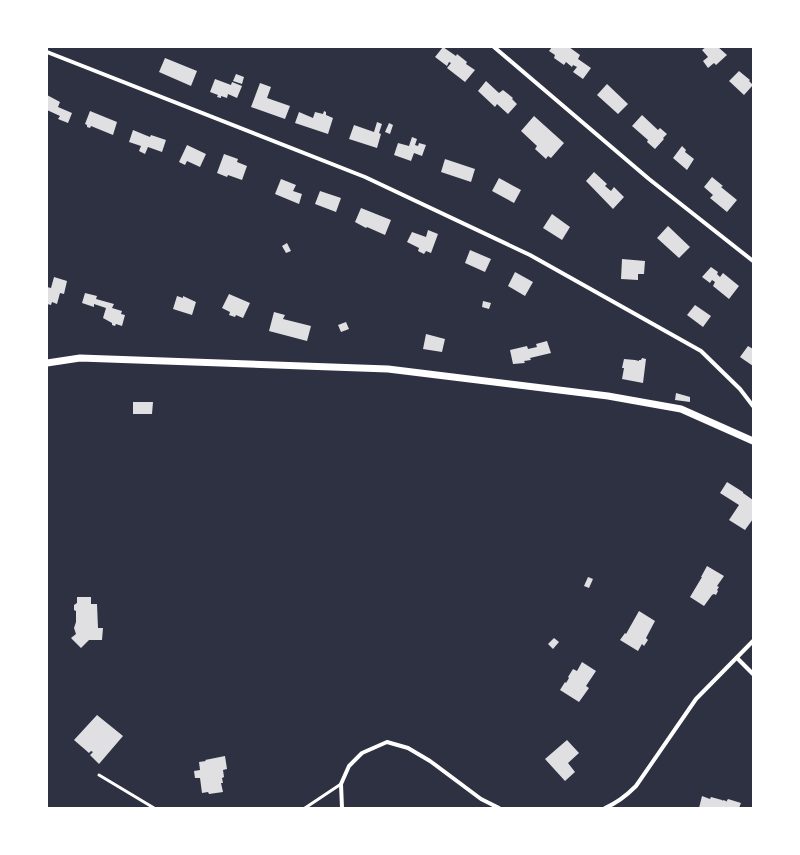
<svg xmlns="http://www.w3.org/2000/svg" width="800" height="855" viewBox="0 0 800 855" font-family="'Sofia Sans Condensed',sans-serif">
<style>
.building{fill:#e0e0e3}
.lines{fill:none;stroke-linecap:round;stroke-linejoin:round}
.service{stroke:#fff;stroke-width:3}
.minor{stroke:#fff;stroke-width:4}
.tertiary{stroke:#fff;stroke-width:7}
</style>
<rect width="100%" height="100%" fill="#2d3142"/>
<g class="building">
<polygon points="443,47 456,56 457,54 467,62 466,64 475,70 465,82 447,68 451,63 449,62 447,66 435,57"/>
<polygon points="552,47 569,47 580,55 578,59 591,68 583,79 573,72 577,67 573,65 572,67 566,62 564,65 554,58 555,55 549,51"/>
<polygon points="706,47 718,47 727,55 716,65 714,63 708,68 703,61 708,57 702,50"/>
<polygon points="165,58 197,71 191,86 159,72"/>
<polygon points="739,71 750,80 749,81 753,85 744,95 729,81"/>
<polygon points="236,74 244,77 242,84 233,81"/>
<polygon points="215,79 231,85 232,82 242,86 237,98 228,94 227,98 221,96 221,98 217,97 218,95 210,92"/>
<polygon points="486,81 499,93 503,90 513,98 512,99 517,104 508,114 497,104 495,107 478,91"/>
<polygon points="260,83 271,87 267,98 290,106 285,119 251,107"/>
<polygon points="607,84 628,104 618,114 597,95"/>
<polygon points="47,95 60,102 58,107 72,113 68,123 58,119 60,116 47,110"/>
<polygon points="90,111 117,122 113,135 91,126 90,128 87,127 87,125 85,124"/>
<polygon points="324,111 326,112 326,115 333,118 328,134 295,123 299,112 313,118 315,112 323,114"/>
<polygon points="642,115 658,130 660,128 667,134 663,138 664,139 655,149 647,142 648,140 632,126"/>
<polygon points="534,116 564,143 551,158 548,156 546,159 535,149 537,146 521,131"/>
<polygon points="377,122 382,124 379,133 381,134 377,148 349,139 354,125 374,132"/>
<polygon points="389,123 393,125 390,134 385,132"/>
<polygon points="133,130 150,137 151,135 166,140 162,152 148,147 145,154 139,151 141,146 129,142"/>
<polygon points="412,137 417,139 415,145 418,146 419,143 426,145 422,156 414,153 411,161 394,155 398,143 409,146"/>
<polygon points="187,145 206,154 200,167 187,161 185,165 179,162"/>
<polygon points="682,146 686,150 685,152 694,159 687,170 673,158"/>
<polygon points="224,154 238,159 237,162 247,166 242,180 228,175 227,177 217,173"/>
<polygon points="445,159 475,169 471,182 441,172"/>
<polygon points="594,172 607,184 605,186 611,191 614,187 624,197 613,209 586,181"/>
<polygon points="712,177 723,186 721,187 737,200 727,212 710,198 713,195 704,187"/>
<polygon points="499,178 521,190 514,203 492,191"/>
<polygon points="281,179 296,185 293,191 302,194 299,204 275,194"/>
<polygon points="320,191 341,198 336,212 315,204"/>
<polygon points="361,208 391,220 385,235 367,227 366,228 355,222"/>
<polygon points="552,214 570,227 562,240 543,228"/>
<polygon points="668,226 690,247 679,258 657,238"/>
<polygon points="428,230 438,234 431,253 426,251 424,254 418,251 419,248 407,242 412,232 426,237"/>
<polygon points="287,243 291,251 286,253 282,246"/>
<polygon points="470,250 491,259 485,272 465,263"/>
<polygon points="622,259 645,261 644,274 638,274 638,280 621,279"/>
<polygon points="711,267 718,272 717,274 720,277 723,273 739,286 729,299 713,286 715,282 712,280 710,283 702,277"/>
<polygon points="515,272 533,282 525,296 508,286"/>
<polygon points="54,277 67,281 64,294 60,293 57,304 52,302 51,305 47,304 47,287 51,288"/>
<polygon points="85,293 97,296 96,299 114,304 112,308 122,311 121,314 125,315 122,326 116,324 115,326 112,325 112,323 103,318 106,308 94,304 94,307 82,303"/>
<polygon points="229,294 250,303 243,318 236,315 235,317 229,315 230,312 222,308"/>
<polygon points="177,296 183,298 183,296 196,302 192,315 173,309"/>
<polygon points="483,301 491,303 489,309 482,307"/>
<polygon points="695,305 711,316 703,327 687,315"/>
<polygon points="274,312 285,315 283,319 311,326 307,341 269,331"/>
<polygon points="346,322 349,329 341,332 338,325"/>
<polygon points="426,334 445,339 442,352 423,349"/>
<polygon points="547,341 551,353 530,358 531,360 524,361 525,363 513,364 510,350 527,346 528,349 537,347 536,344"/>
<polygon points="748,346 753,349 753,366 740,357"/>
<polygon points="642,358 646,359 643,383 622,379 624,368 622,368 624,359 635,360 639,361 639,360 641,360"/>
<polygon points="676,393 690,397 690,402 675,400"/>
<polygon points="133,402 153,402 152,414 133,414"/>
<polygon points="727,482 743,492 743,493 753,500 753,519 745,530 729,520 739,505 720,493"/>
<polygon points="707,566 724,576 717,586 719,587 717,590 718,591 716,595 714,594 712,595 704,606 690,597 702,577 701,577"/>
<polygon points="588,577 593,579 589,588 584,586"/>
<polygon points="77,597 91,597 91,604 97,604 98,628 103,628 102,640 89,640 81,648 71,638 76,634 74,628 76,622 76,611 74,610 74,605 77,603"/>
<polygon points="639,611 655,621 646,638 648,640 644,646 642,644 638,651 620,640 625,633 626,634"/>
<polygon points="554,638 559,642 553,649 548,644"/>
<polygon points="582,662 596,671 586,686 589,688 579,702 560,690 565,682 566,683 569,678 568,677 573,669 577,671"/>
<polygon points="97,715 123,736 99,764 90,755 93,752 91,751 89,753 74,740"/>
<polygon points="567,740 579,753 568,763 575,772 565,781 545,759"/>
<polygon points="225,756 227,769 223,770 224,777 222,778 223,783 221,783 223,792 209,794 208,792 202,793 200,778 195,778 194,771 200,770 199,762 206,761 205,760"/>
<polygon points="702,796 710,799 711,797 722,800 722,801 723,800 726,801 726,802 728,799 741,803 739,808 699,808"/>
</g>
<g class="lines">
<g class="service">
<polyline points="99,775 154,808"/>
<polyline points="305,808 341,784"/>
</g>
<g class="minor">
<polyline points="494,47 649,179 753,261"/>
<polyline points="47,52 365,177 530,255 701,351 740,389 753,406"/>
<polyline points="737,658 753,674"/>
<polyline points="342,808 341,784 349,766 362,753 387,742 408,748 430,761 481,799 499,808"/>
<path d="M605,808c12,-5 22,-13 31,-22l60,-87 57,-58"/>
</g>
<polyline class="tertiary" points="47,363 80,358 388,369 608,396 681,409 753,441"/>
</g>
<rect width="800" height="855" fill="none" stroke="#ffffff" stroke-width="96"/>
</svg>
